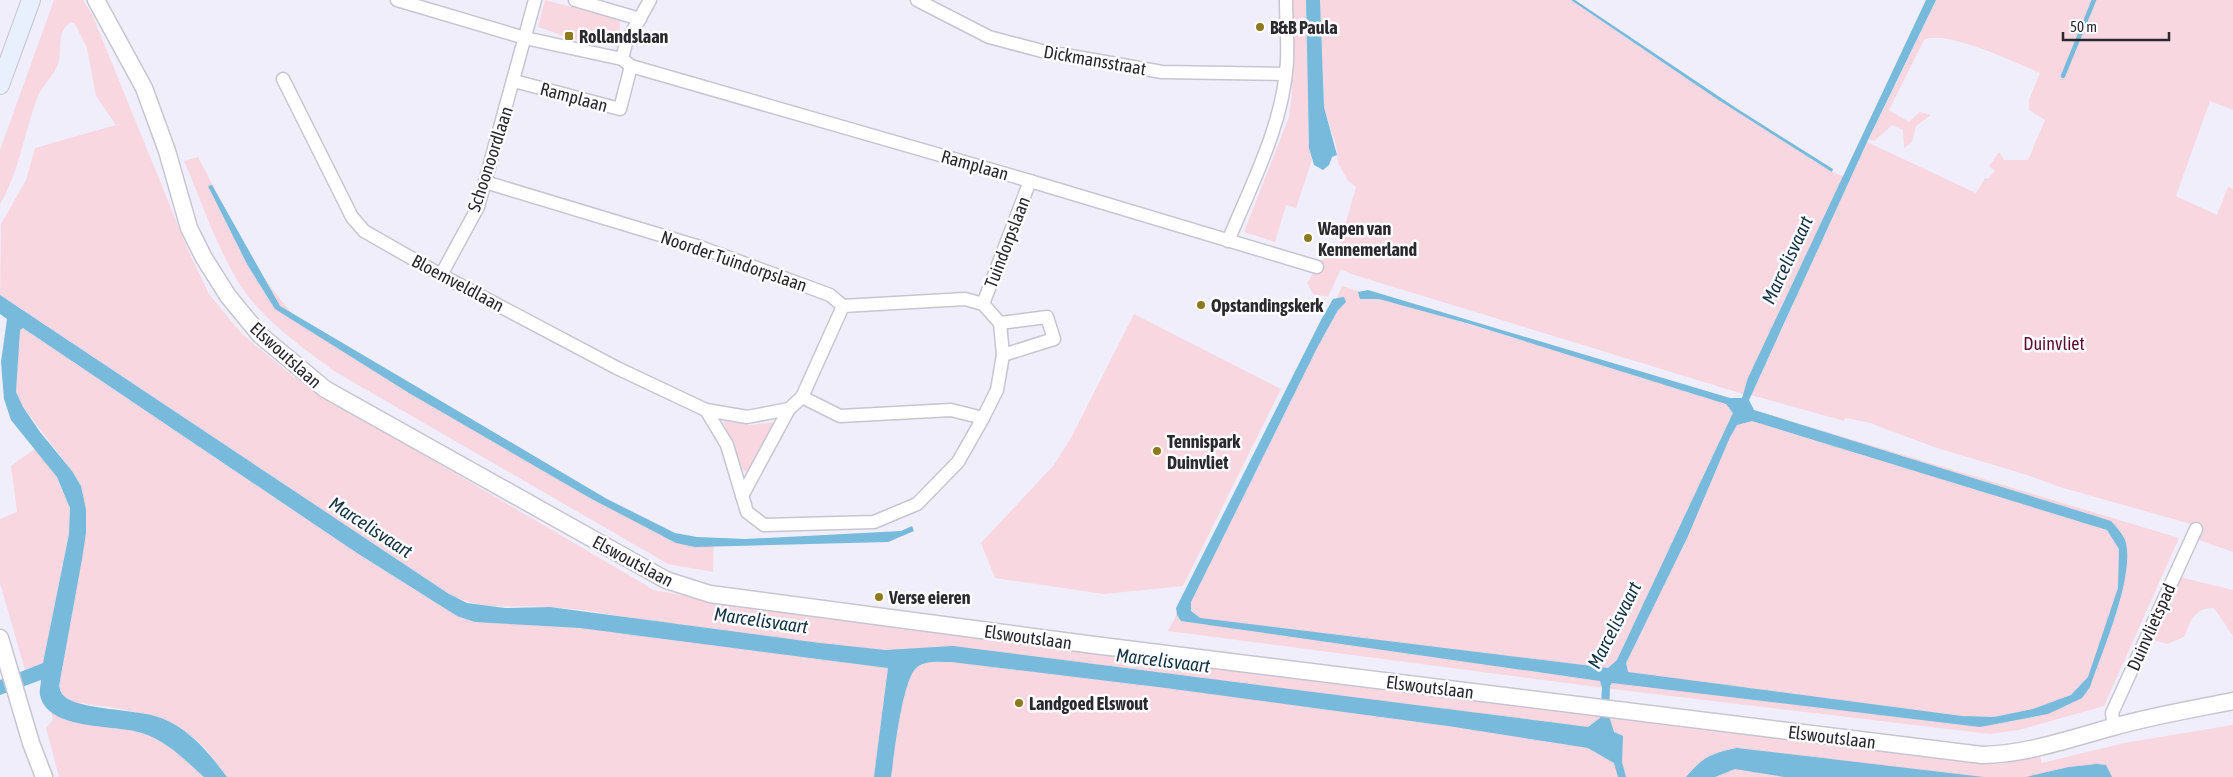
<svg xmlns="http://www.w3.org/2000/svg" width="2233" height="777" viewBox="0 0 2233 777" font-family="'Asap Condensed',sans-serif">
<style>
.green{fill:#f8d7e0}
.water{fill:#77badb;fill-rule:evenodd}
.lines{fill:none;stroke-linecap:round;stroke-linejoin:round}
.stream{stroke:#77badb;stroke-width:4.5}
.minor-casing{stroke:#c7c5d0;stroke-width:15}
.tertiary-casing{stroke:#c7c5d0;stroke-width:19}
.secondary-casing{stroke:#c7c5d0;stroke-width:20}
.minor{stroke:#fff;stroke-width:12}
.tertiary{stroke:#fff;stroke-width:16}
.secondary{stroke:#e8effd;stroke-width:18}
.poi-dot{fill:#8d791e;stroke:#fdfdff;stroke-width:2}
.labels{text-anchor:middle;dominant-baseline:central;stroke-width:5;stroke-linejoin:round;paint-order:stroke}
.poi-label{font-size:18px;font-weight:bold;fill:#2a292d;stroke:#fdfdff;text-anchor:start}
.street-label{font-size:18px;fill:#2a292d;stroke:#fdfdff}
.park-label{font-size:18px;fill:#5a0c2f;stroke:#fdfdff}
.water-label{font-size:19px;font-style:italic;fill:#143342;stroke:#fdfdff}
</style>
<rect width="100%" height="100%" fill="#f0eefa"/>
<g class="green">
<path d="M54,0h29l9,14 96,236 21,44 33,40 51,42 29,19 332,195 83,15 391,50 -2,11 12,1 2,-10 838,106 22,1 40,-7 2,6 82,-20 109,-18v52h-2006c-10,-13 -19,-28 -33,-39 -34,-27 -80,-30 -122,-36l-10,-7 -3,-9 27,-153 -5,-47 -9,-15 -49,-64 -7,-15 3,-62 4,-2 334,225 100,63 54,8 69,4 98,-3c-41,-5 -88,-16 -128,-18 -38,-3 -64,6 -101,-13l-449,-299 1,-71 25,-44 9,-32 81,-23 -20,-29 -9,-48 -12,-24 -4,-2c-16,11 -8,26 -13,42 -4,12 -15,20 -20,32 -14,36 -18,75 -38,108v-54z"/>
<path d="M545,0l75,20v11c-26,22 -53,5 -82,-4z"/>
<polygon points="1290,0 1306,0 1309,148 1312,160 1296,208 1286,205 1275,242 1244,232 1289,117 1292,93"/>
<path d="M1320,0h251l146,99 115,73 13,5 22,-35 109,51 9,-15 3,1 7,-8 -6,-5 10,-14 5,8h24l17,-40 -16,-10v-10l11,-27c-25,-10 -93,-44 -116,-33l-35,70 20,12 11,-10 11,3 -15,11 -4,16 -8,6 -1,-18 -11,-5 -18,16 -5,-2 67,-139h297v110l-23,-9 -34,95 41,19 11,-28 5,2v363l-37,-13 6,-11 -15,-5 -127,-36 -33,-12 -93,-28 -64,-24 -24,-5 -2,3 -93,-26 40,-86 49,-122 -57,116 -40,91 -392,-120 -10,-5 -13,28 -15,-3 -6,-11 20,-31 9,5 20,-70 -8,-6 -10,-18 -2,-18 -12,-38z"/>
<path d="M198,157c29,53 56,117 98,160l306,182 77,37 35,4 -1,32 -45,-8 -334,-193c-34,-25 -75,-54 -97,-91 -22,-37 -36,-80 -53,-119z"/>
<polygon points="1342,286 2179,538 2104,706 2019,730 1990,734 1612,689 1168,631 1290,402"/>
<polygon points="1134,314 1281,389 1183,586 1104,594 995,578 981,543 1054,465 1072,436"/>
<polygon points="723,421 749,425 775,422 775,426 748,473 742,469"/>
<polygon points="35,449 57,477 70,508 69,534 43,663 25,670 0,583 0,519 17,512 11,466"/>
<path d="M2180,577l53,13v46l-19,-28c-22,1 -22,12 -30,29l-17,7 -14,-4z"/>
<polygon points="51,711 57,715 154,724 212,777 59,777 46,728 53,720"/>
</g>
<g class="water">
<polygon points="1306,0 1320,0 1324,107 1337,155 1332,157 1329,165 1323,170 1314,165 1309,148"/>
<polygon points="1571,0 1575,0 1736,108 1833,169 1832,172 1717,99"/>
<path d="M1926,0h10l-69,142 -118,258 5,10 357,111c5,6 13,14 15,22 8,36 -24,108 -36,144l-8,11 -34,16 -68,13 -368,-44 -2,3 -1,30 5,16 9,4 -1,26 4,15h-8l-4,-14 -26,-15 -140,-22 -282,-38 -215,-26c-11,0 -25,-2 -34,5 -15,12 -23,89 -26,110h-17l14,-109 -308,-40 -105,-6 -18,-6 -100,-63 -334,-225 -3,2 -4,62 7,15 17,25 32,39 9,15 5,24v23l-4,26 -23,127c1,3 2,8 5,10 13,14 75,13 97,22 29,11 48,35 66,59h-23c-19,-17 -37,-36 -62,-44 -27,-9 -95,-2 -102,-38 -1,-4 1,-11 1,-15l-41,15v-15l43,-17 26,-129 1,-26 -13,-31 -46,-57 -7,-21 -3,-37 6,-43 -7,-5v-19l449,299 18,9 38,5 45,-1 270,36 65,7 68,-4 635,81 12,-9 2,-31 -2,-6 -419,-60 -4,-6 -1,-7 145,-288 12,-21 11,-2 2,5 -8,8 -20,36 -127,256v9l9,7 408,50 9,-8 116,-247 -7,-9 -256,-80 -91,-25h-19l-2,-7 10,-2 362,108h12l6,-20zM1752,421l355,109 12,19 -1,39 -30,89 -17,18 -38,14 -39,8 -32,-1 -334,-44 -2,-9 62,-127 42,-99 7,-12z"/>
<polygon points="212,185 280,306 607,499 675,533 697,537 745,539 901,531 912,526 914,531 888,542 695,547 676,543 590,498 409,393 275,309 247,264 208,186"/>
<path d="M1737,748l238,28 9,1h-200l-49,-8 -20,8h-29c17,-20 26,-24 51,-29z"/>
<polygon points="2097,764 2106,765 2112,777 2026,777 2069,767"/>
</g>
<g class="lines">
<polyline class="stream" points="2063,76 2094,0"/>
<g class="minor-casing">
<g id="minor">
<polyline points="397,0 525,38 622,59 631,66 1030,181 1317,267"/>
<polyline points="575,0 640,19"/>
<polyline points="917,0 989,37 1042,51 1162,72 1285,74"/>
<polyline points="622,59 626,43 650,0"/>
<polyline points="283,79 352,217 364,231 441,275 617,368 706,410 747,417 789,409"/>
<polyline points="514,81 620,109 631,66"/>
<polyline points="485,182 700,247 830,295 843,306 965,299 983,304"/>
<path d="M1228,241c24,-58 55,-116 59,-179 1,-21 -1,-42 -1,-62"/>
<polyline points="441,275 478,207 535,0"/>
<polyline points="983,304 1030,181"/>
<polyline points="1000,323 1047,317 1054,339 1003,355"/>
<polyline points="802,397 840,416 951,410 983,418"/>
<polyline points="706,410 727,445 747,512 764,525 874,522 917,504 958,462 983,418 997,390 1003,355 1000,323 983,304"/>
<polyline points="742,496 789,409 802,397 843,306"/>
<polyline points="2114,726 2112,713 2196,529"/>
</g>
</g>
<g class="tertiary-casing">
<g id="tertiary">
<path d="M96,0l48,88 23,63 22,77 15,30 24,38 32,39 65,54 341,191 44,14 384,51 888,110c46,-1 87,-16 131,-28 39,-11 80,-18 120,-26"/>
<polyline points="0,638 31,743 44,777"/>
</g>
</g>
<g class="secondary-casing">
<polyline id="secondary" points="0,85 31,0"/>
</g>
<use href="#minor" class="minor"/>
<use href="#tertiary" class="tertiary"/>
<use href="#secondary" class="secondary"/>
</g>
<g class="poi-dot">
<circle cx="1260" cy="27" r="5"/>
<rect x="564" y="31" width="10" height="10" rx="2.5"/>
<circle cx="1308" cy="238" r="5"/>
<circle cx="1201" cy="305" r="5"/>
<circle cx="1157" cy="451" r="5"/>
<circle cx="879" cy="597" r="5"/>
<circle cx="1019" cy="703" r="5"/>
</g>
<g class="labels">
<g class="poi-label">
<text x="1270" y="27">B&amp;B Paula</text>
<text x="579" y="36">Rollandslaan</text>
<text x="1318" y="228">Wapen van<tspan x="1318" dy="21">Kennemerland</tspan></text>
<text x="1211" y="305">Opstandingskerk</text>
<text x="1167" y="441">Tennispark<tspan x="1167" dy="21">Duinvliet</tspan></text>
<text x="889" y="597">Verse eieren</text>
<text x="1029" y="703">Landgoed Elswout</text>
</g>
<g class="street-label">
<text transform="translate(1095 60) rotate(10)">Dickmansstraat</text>
<text transform="translate(574 97) rotate(15)">Ramplaan</text>
<text transform="translate(490 159) rotate(-72)">Schoonoordlaan</text>
<text transform="translate(975 165) rotate(16)">Ramplaan</text>
<text transform="translate(1007 242) rotate(-69)">Tuindorpslaan</text>
<text transform="translate(734 261) rotate(19)">Noorder Tuindorpslaan</text>
<text transform="translate(458 283) rotate(28)">Bloemveldlaan</text>
<text transform="translate(286 355) rotate(42)">Elswoutslaan</text>
<text transform="translate(633 561) rotate(28)">Elswoutslaan</text>
<text transform="translate(2151 627) rotate(-66)">Duinvlietspad</text>
<text transform="translate(1028 637) rotate(8)">Elswoutslaan</text>
<text transform="translate(1430 687) rotate(7)">Elswoutslaan</text>
<text transform="translate(1832 737) rotate(7)">Elswoutslaan</text>
</g>
<g class="park-label">
<text x="2054" y="343">Duinvliet</text>
</g>
<g class="water-label">
<text transform="translate(1787 260) rotate(-65)">Marcelisvaart</text>
<text transform="translate(371 527) rotate(33)">Marcelisvaart</text>
<text transform="translate(761 620) rotate(8)">Marcelisvaart</text>
<text transform="translate(1614 625) rotate(-63)">Marcelisvaart</text>
<text transform="translate(1163 660) rotate(7)">Marcelisvaart</text>
</g>
</g>
<path d="M2063 32v8h106v-8" fill="none" stroke="#2a292d" stroke-width="2.5"/>
<text x="2070" y="32" font-size="15" fill="#2a292d" stroke="#fdfdff" stroke-width="4" paint-order="stroke">50 m</text>
</svg>
